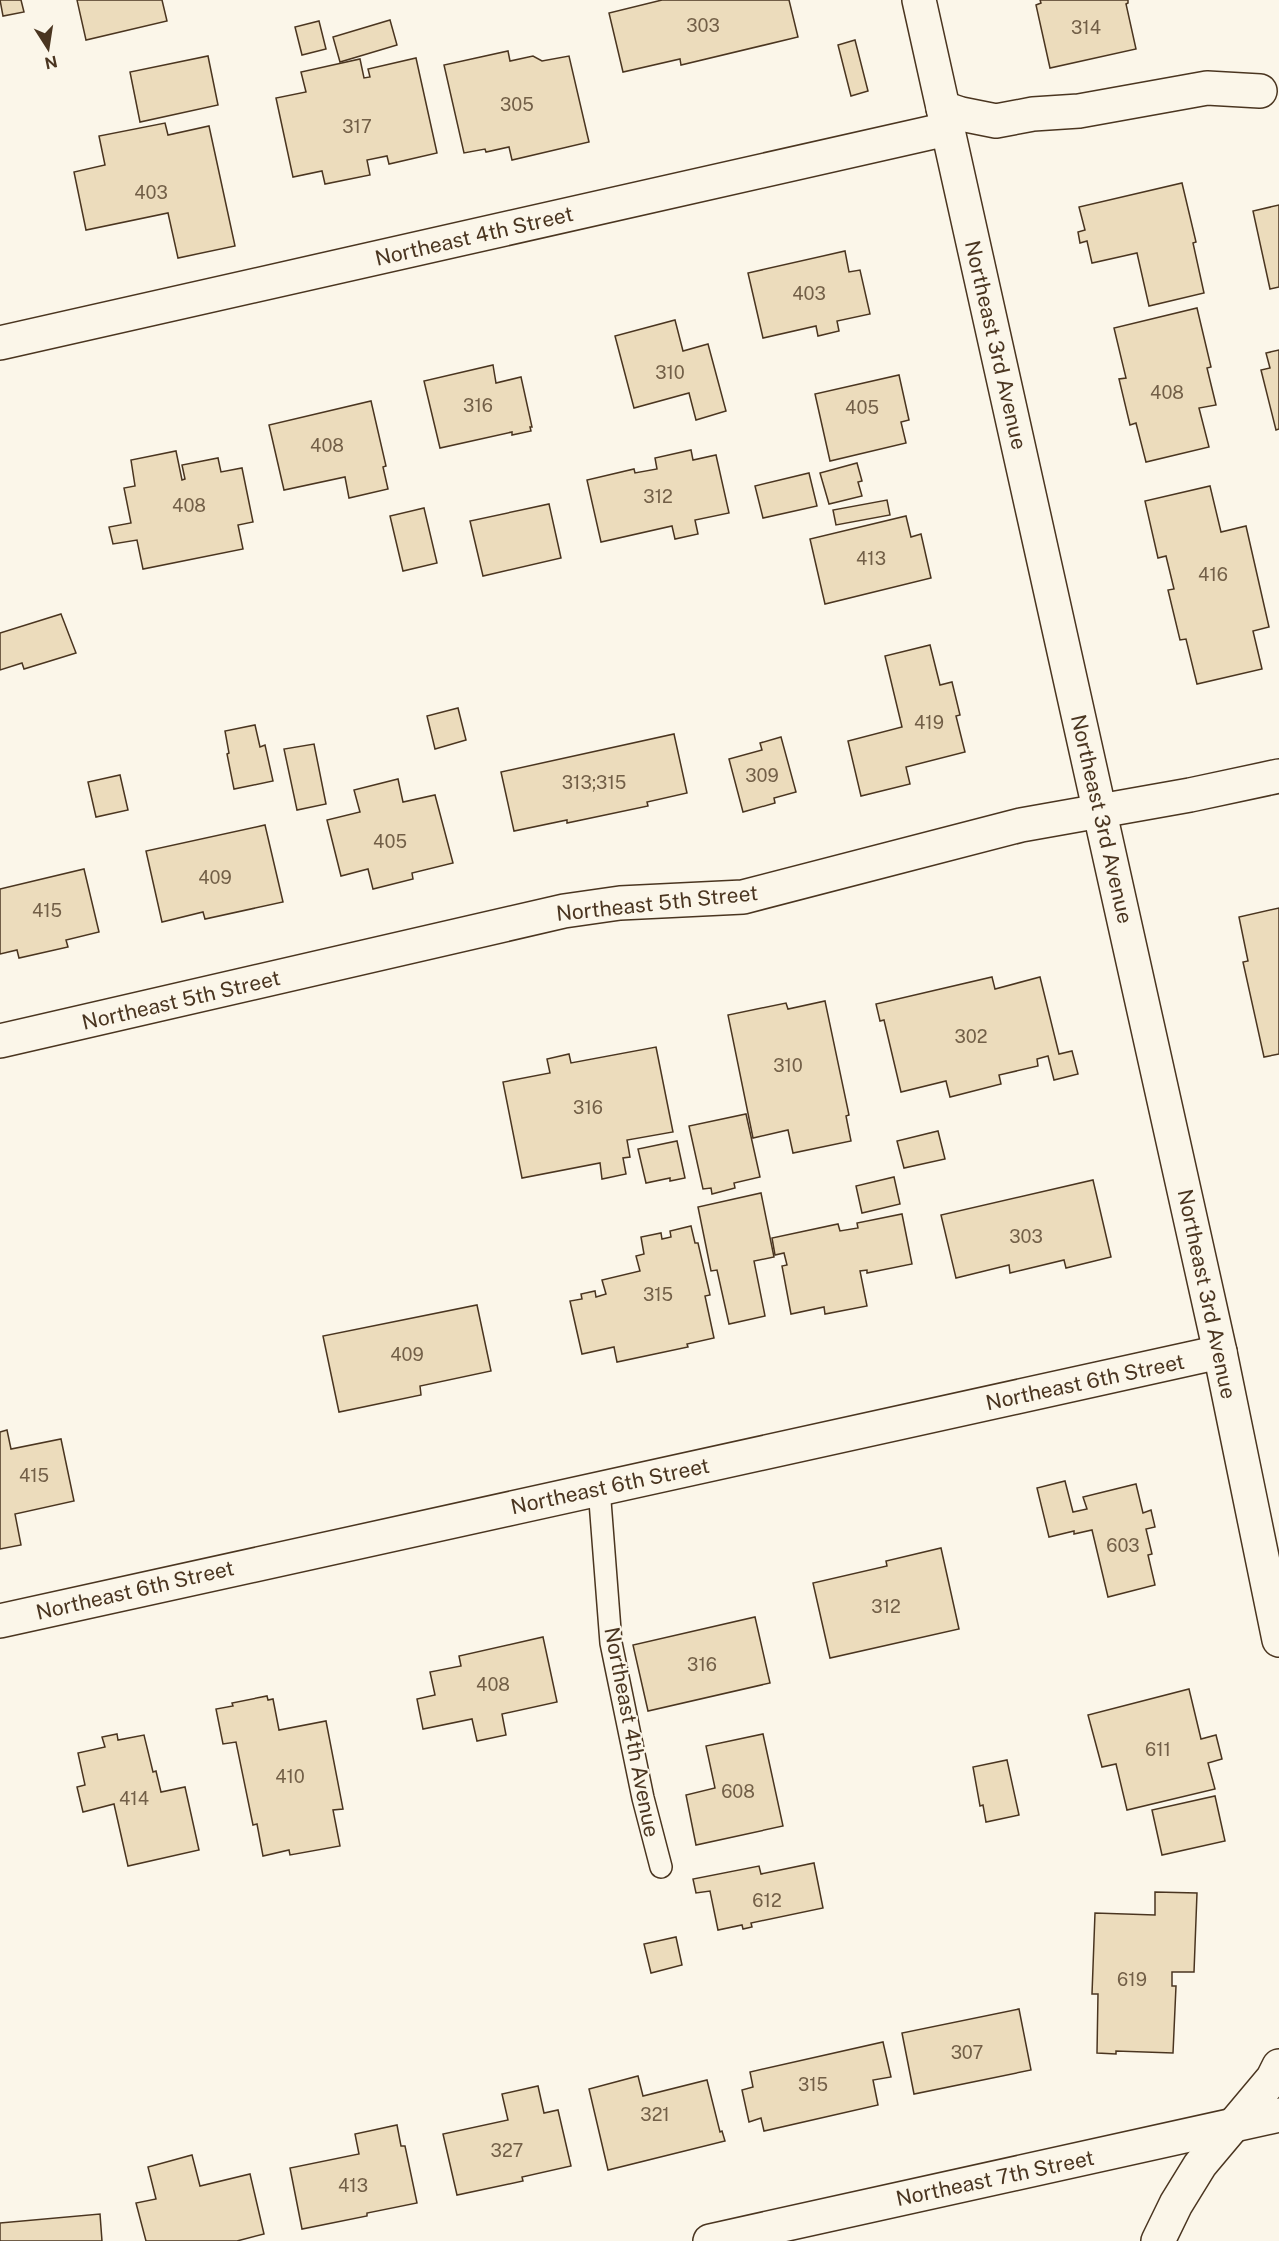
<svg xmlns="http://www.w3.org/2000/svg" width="1279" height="2241" viewBox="0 0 1279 2241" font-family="'Public Sans',sans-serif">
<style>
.building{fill:#ecdcbc;stroke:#4a3520;stroke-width:1.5}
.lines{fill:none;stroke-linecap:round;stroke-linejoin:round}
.lane-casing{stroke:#4a3520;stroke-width:24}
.street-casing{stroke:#4a3520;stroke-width:36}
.lane{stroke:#fbf6e9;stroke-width:21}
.street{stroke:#fbf6e9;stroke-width:33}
.labels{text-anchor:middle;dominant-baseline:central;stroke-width:4.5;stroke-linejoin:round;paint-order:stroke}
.number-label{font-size:18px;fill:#725f47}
.street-label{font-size:21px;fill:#4a3520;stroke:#fbf6e9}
</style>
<rect width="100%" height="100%" fill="#fbf6e9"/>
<g class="building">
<polygon points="0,0 21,0 24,12 3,16"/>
<polygon points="77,0 162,0 167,21 86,40"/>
<polygon points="662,0 789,0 798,37 681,65 680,59 623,72 609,13"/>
<polygon points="1040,0 1128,0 1128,3 1126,4 1136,49 1050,68 1036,5 1041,3"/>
<polygon points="390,20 397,45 340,62 333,37"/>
<polygon points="319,21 326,49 302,55 295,27"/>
<polygon points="855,40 868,91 851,96 838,45"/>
<polygon points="508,51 510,61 533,56 542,61 569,56 589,142 512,160 509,147 486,152 485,149 464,153 444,65"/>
<polygon points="208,56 218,105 140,122 130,72"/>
<polygon points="416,58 437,153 389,164 387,156 367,160 370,175 325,184 322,171 293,177 276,98 306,92 301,72 360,59 364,78 370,77 368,69"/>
<polygon points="165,123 168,135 209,126 235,246 178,258 168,213 86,230 74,172 105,165 99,136"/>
<polygon points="1182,183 1196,242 1193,243 1204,293 1149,306 1137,253 1092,263 1087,241 1080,243 1078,232 1085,230 1079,207"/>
<polygon points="1279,205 1279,287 1270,289 1253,211"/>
<polygon points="845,251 849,272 860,270 870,314 837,321 839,331 818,336 816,326 763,338 748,273"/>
<polygon points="1197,308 1211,367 1207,368 1216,405 1199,408 1209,447 1146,462 1136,423 1130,425 1119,379 1126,378 1114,328"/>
<polygon points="675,320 683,351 708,344 726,411 696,420 689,393 634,408 615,336"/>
<polygon points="1279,350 1279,429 1276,430 1261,370 1270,368 1266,353"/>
<polygon points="493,365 496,383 521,377 532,427 530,427 531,431 512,435 512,432 440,448 424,381"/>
<polygon points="899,375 909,420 901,422 906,443 830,461 815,394"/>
<polygon points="371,401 386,466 383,467 388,489 349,498 345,477 284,490 269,425"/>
<polygon points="691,450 693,460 716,455 729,513 695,520 698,534 675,539 672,526 601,542 587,480 634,469 635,473 657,469 655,458"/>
<polygon points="176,451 182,480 185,479 182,465 218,458 221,472 242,468 253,522 238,525 243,549 143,569 137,540 113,544 109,527 131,523 124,488 135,486 131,460"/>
<polygon points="857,463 862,481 858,482 862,496 829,504 820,473"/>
<polygon points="809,473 817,506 763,518 755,486"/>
<polygon points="1210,486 1221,532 1246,526 1269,627 1253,631 1262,669 1197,684 1186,639 1180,640 1168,590 1174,589 1166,556 1158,558 1145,501"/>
<polygon points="887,500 890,515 836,525 833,510"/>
<polygon points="549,504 561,558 483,576 470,521"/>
<polygon points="424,508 437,563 403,571 390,516"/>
<polygon points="906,516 911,537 921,534 931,578 825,604 810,539"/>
<polygon points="61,614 76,653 24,669 22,663 0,670 0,633"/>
<polygon points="930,645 940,685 952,682 960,715 956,716 965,752 906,767 910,784 861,796 848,741 902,727 885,656"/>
<polygon points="458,708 466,740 435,749 427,716"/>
<polygon points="255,725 260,747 265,745 273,781 234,789 227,754 229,753 225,731"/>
<polygon points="674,734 687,793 647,802 648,806 567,823 567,820 514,831 501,772"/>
<polygon points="781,737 796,792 774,798 775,803 743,812 729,759 762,750 760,743"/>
<polygon points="314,744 326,804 297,810 284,749"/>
<polygon points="120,775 128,810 96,817 88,782"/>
<polygon points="398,779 403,802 435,795 453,863 412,873 413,879 373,889 368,869 341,876 327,820 360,812 354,790"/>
<polygon points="265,825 283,902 205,919 203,912 162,922 146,851"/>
<polygon points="84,869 99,932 66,940 68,947 19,958 17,950 0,954 0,889"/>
<polygon points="1279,908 1279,1054 1264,1057 1243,962 1248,961 1239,917"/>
<polygon points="992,977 995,989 1040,977 1059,1054 1072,1051 1078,1074 1054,1080 1048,1056 1037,1059 1038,1066 999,1075 1001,1084 950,1097 946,1081 901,1092 884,1020 880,1021 876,1004"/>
<polygon points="825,1001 849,1115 846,1116 851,1141 793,1153 788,1130 753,1138 728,1015 786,1003 788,1009"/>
<polygon points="656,1047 673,1132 627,1140 630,1157 623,1158 626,1174 602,1179 600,1163 522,1178 503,1082 550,1073 547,1059 569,1054 571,1063"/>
<polygon points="746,1114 760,1177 734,1183 735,1188 712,1194 711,1188 703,1189 689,1126"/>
<polygon points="938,1131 945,1159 904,1168 897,1141"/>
<polygon points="677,1141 685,1178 670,1181 670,1178 646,1183 638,1149"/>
<polygon points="894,1177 900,1204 862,1213 856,1186"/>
<polygon points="1093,1180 1111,1257 1066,1268 1064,1260 1010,1273 1009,1265 956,1278 941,1215"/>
<polygon points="761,1193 774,1257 754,1261 765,1316 729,1324 717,1270 711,1271 698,1207"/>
<polygon points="902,1214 912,1264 867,1273 867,1270 860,1271 867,1306 825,1314 824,1307 791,1314 782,1266 787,1265 784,1253 775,1255 772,1238 838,1224 840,1231 858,1228 857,1223"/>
<polygon points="691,1226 695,1243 698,1243 710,1295 705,1296 714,1338 687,1344 688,1347 617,1362 614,1347 582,1354 570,1301 582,1299 581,1294 595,1291 596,1297 606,1294 602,1280 640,1271 636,1256 644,1254 641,1237 661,1233 662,1239 671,1237 670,1231"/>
<polygon points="477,1305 491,1371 420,1386 421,1395 339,1412 323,1336"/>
<polygon points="7,1430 11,1449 61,1439 74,1501 15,1514 21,1545 0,1549 0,1432"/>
<polygon points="1065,1481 1073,1512 1087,1509 1083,1497 1136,1484 1143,1513 1151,1510 1155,1527 1146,1529 1152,1554 1148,1555 1155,1585 1108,1597 1092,1530 1074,1534 1074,1531 1049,1537 1037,1488"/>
<polygon points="941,1548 959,1629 830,1658 813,1583 887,1566 886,1561"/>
<polygon points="755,1617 770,1683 648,1711 633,1645"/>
<polygon points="543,1637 557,1702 502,1714 506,1735 477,1741 472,1719 423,1729 417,1699 435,1695 430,1672 461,1666 459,1656"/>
<polygon points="1189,1689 1201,1739 1216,1735 1222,1759 1208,1763 1215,1789 1127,1810 1116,1764 1102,1767 1088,1715"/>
<polygon points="267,1696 268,1700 273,1699 279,1730 326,1721 343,1809 333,1810 340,1846 290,1855 289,1850 263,1856 257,1824 253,1825 236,1742 223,1744 216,1709 233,1706 232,1703"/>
<polygon points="117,1734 118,1740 144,1735 153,1772 156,1771 161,1792 185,1787 199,1850 128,1866 114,1804 83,1812 77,1787 85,1785 78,1753 105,1747 102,1737"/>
<polygon points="763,1734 783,1826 696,1845 686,1795 715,1788 706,1746"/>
<polygon points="1007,1760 1019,1815 986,1822 983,1805 980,1806 973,1767"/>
<polygon points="1215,1796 1225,1841 1162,1855 1152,1810"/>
<polygon points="814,1863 823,1908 751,1923 752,1927 743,1929 742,1925 718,1930 710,1891 696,1893 693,1879 759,1866 761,1874"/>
<polygon points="1155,1892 1197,1893 1194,1972 1172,1972 1172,1986 1176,1986 1173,2053 1116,2051 1116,2054 1097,2053 1098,1994 1092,1994 1095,1913 1155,1915"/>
<polygon points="676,1937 682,1965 651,1973 644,1944"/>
<polygon points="1019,2009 1031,2070 914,2094 902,2033"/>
<polygon points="883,2042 891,2077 873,2080 878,2105 764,2131 761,2118 749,2122 742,2090 753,2087 750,2072"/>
<polygon points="638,2076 643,2096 707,2080 720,2132 722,2131 725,2141 608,2170 589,2089"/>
<polygon points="538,2086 544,2113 558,2110 571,2166 522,2177 523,2181 457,2195 443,2134 508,2120 502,2094"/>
<polygon points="397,2125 401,2146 405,2146 417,2203 367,2213 367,2216 302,2229 290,2168 359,2154 355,2134"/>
<polygon points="192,2155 200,2186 250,2174 264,2234 237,2241 146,2241 136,2203 156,2199 148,2167"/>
<polygon points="100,2214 102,2241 0,2241 0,2223"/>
</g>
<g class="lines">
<g class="lane-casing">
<polyline id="lane" points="599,1488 611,1643 643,1798 661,1867"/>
</g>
<g class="street-casing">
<g id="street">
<polyline points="919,0 1220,1352 1279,1640"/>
<polyline points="943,108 961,114 996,121 1033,114 1079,111 1207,88 1260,91"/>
<polyline points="0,343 947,129"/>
<polyline points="0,1041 564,911 620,903 743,897 1021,825 1190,795 1279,776"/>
<polyline points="0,1621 1220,1352"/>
<polyline points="710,2241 1279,2115"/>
<polyline points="1158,2241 1176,2204 1200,2165 1273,2078 1279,2066"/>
</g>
</g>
<use href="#lane" class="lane"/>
<use href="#street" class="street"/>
</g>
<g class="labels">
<g class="number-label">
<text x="703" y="25">303</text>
<text x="1086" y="27">314</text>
<text x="517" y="104">305</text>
<text x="357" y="126">317</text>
<text x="151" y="192">403</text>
<text x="809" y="293">403</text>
<text x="670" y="372">310</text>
<text x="1167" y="392">408</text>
<text x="478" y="405">316</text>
<text x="862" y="407">405</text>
<text x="327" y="445">408</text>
<text x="658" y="496">312</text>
<text x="189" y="505">408</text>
<text x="871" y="558">413</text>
<text x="1213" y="574">416</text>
<text x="929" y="722">419</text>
<text x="762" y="775">309</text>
<text x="594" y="782">313;315</text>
<text x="390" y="841">405</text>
<text x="215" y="877">409</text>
<text x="47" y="910">415</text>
<text x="971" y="1036">302</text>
<text x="788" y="1065">310</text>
<text x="588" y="1107">316</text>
<text x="1026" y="1236">303</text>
<text x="658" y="1294">315</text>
<text x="407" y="1354">409</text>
<text x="34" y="1475">415</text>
<text x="1123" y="1545">603</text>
<text x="886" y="1606">312</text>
<text x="702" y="1664">316</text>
<text x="493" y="1684">408</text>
<text x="1158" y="1749">611</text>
<text x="290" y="1776">410</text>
<text x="738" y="1791">608</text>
<text x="134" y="1798">414</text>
<text x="767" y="1900">612</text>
<text x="1132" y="1979">619</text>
<text x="967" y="2052">307</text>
<text x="813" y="2084">315</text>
<text x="655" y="2114">321</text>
<text x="507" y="2150">327</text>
<text x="353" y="2185">413</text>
</g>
<g class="street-label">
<text transform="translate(474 236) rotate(-13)">Northeast 4th Street</text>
<text transform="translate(996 345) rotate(77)">Northeast 3rd Avenue</text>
<text transform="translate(1102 819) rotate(77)">Northeast 3rd Avenue</text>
<text transform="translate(657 903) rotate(-6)">Northeast 5th Street</text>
<text transform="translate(181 1000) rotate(-13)">Northeast 5th Street</text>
<text transform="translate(1207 1294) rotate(78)">Northeast 3rd Avenue</text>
<text transform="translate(1085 1382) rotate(-12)">Northeast 6th Street</text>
<text transform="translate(610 1486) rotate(-12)">Northeast 6th Street</text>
<text transform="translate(135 1590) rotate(-13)">Northeast 6th Street</text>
<text transform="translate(632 1732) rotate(79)">Northeast 4th Avenue</text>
<text transform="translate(995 2178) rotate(-12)">Northeast 7th Street</text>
</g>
</g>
<g transform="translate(48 48) rotate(168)" stroke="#fbf6e9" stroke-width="4.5" paint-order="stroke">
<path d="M0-4.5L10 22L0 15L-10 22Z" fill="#4a3520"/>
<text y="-9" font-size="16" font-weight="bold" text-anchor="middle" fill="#4a3520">N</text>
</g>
</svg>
